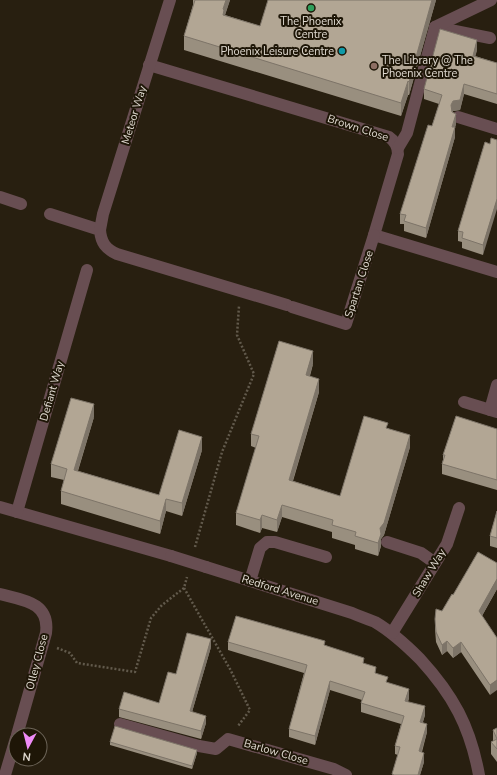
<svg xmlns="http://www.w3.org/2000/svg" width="497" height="775" viewBox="0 0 497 775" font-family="'Nunito Sans',sans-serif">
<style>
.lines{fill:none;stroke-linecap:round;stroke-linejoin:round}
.path{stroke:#625a4c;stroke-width:2.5;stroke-dasharray:2 2;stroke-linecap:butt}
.minor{stroke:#684e52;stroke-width:12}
.minor-bridge{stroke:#684e52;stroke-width:12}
.wall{fill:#998f7f}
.shaded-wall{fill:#7d7468}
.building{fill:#b2a694;stroke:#7d7468}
.leisure-dot{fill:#2e9e5b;stroke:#1e1607;stroke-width:1.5}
.culture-dot{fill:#0f9aa8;stroke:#1e1607;stroke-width:1.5}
.education-dot{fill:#8d6e63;stroke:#1e1607;stroke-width:1.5}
.labels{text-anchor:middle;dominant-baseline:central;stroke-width:4;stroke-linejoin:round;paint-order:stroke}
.poi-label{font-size:11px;fill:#e0dad1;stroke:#1e1607}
.street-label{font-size:11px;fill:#e0dad1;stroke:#1e1607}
</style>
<rect width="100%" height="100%" fill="#281f10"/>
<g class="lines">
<g class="path">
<polyline points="195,547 222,452 254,374 237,335 239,306"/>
<polyline points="184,588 230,669 250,710 238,726"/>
<polyline points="57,648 70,653 77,663 135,672 151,618 162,605 184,588 187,577"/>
</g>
<g class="minor">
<polyline points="435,27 490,38"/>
<path d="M149,65l240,72c6,4 9,9 9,17l-24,81 123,37"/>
<polyline points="458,117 497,129"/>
<polyline points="398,148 407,133 435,27 491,0"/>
<polyline points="0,197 21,204"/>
<path d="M50,214l50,16c1,13 6,19 17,24l170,51"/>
<polyline points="100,230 103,214 170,0"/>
<polyline points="292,307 346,324 374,235"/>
<polyline points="464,402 497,412"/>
<polyline points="490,410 497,385"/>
<polyline points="0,507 171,556"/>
<polyline points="17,512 87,270"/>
<polyline points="387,542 421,553 435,563"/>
<path d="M206,567l146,46c7,3 15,6 23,9 17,10 31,23 45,37 33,36 50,67 59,116"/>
<polyline points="250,581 260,548 267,542 275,542 326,557"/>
<path d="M0,594c23,6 50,8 46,39l-29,102"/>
<polyline points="392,633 447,544 459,508"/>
<polyline points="120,724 199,746 216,749 228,739 334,769 346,775"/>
<polyline points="5,775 16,738"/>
</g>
<polyline class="minor-bridge" points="171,556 206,567"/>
</g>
<g class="wall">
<polygon points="193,0 230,0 225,15 260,26 436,0 409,95 408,95 401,116 184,50 184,36 193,5"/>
<polygon points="477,50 475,56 497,63 497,104 464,94 460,110 453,111 453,112 456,124 455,127 455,137 426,238 404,231 404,224 400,224 400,214 432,126 439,104 424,99 424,89"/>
<polygon points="485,142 483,255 462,248 462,242 458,241 458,231"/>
<polygon points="313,364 310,376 319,392 293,481 340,496 388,428 410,447 384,535 381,539 381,546 378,556 355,549 355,545 332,538 332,532 282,517 277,532 262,528 260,533 236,525 236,513 256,448 251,446 251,434"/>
<polygon points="94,417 78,471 159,495 202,450 182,516 166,511 160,534 61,504 61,491 64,480 51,477 51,464"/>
<polygon points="497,429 497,490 442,474 442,464 443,460 443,455"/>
<polygon points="497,511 497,548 490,546 490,536"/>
<polygon points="497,589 482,616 497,638 490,695 461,652 453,658 447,651 442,655 436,642 435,629 435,619 442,611 453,595"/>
<polygon points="228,642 325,645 364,664 388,683 409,698 408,702 425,715 423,722 427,732 422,752 424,762 420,775 394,775 398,755 395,754 395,746 401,724 361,712 361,703 362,700 330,690 315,745 289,737 289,729 304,673 228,650"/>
<polygon points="211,647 192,712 206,723 201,739 119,717 119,709 159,703 176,674"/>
<polygon points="497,728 497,762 491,754 491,742 493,741 493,730"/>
<polygon points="110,742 197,753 192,769 110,745"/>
</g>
<g class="shaded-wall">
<polygon points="226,0 230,0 224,18 223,28 223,9"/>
<polygon points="432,0 436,0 409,95 409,82"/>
<polygon points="477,40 477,50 473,66 473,56"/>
<polygon points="408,81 408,95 401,116 401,103"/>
<polygon points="464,84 464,94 460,110 453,111 451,115 451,105"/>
<polygon points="456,114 456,124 453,136 455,127 455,137 426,238 426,228"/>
<polygon points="497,199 497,209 483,255 483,245"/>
<polygon points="313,351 313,364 306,388 306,375"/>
<polygon points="319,379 319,392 289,493 289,480"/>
<polygon points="94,404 94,417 74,483 74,470"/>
<polygon points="410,435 410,447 384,535 381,539 381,546 378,556 378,543 380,528"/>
<polygon points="202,437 202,450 182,516 182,503"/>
<polygon points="166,499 166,511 160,534 160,521"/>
<polygon points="282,505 282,517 277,532 277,520"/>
<polygon points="262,515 262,528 260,533 260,520"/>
<polygon points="497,579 497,589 479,621 479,611"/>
<polygon points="211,639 211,647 190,719 190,711"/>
<polygon points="447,641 447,651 442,655 442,645"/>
<polygon points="461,642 461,652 453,658 453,648"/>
<polygon points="497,680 497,690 490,695 490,685"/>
<polygon points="330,681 330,690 315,745 315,736"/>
<polygon points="409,689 409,698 405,710 405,701"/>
<polygon points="425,706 425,715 420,730 420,722"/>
<polygon points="206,716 206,723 201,739 201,731"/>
<polygon points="427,724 427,732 419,760 419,751"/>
<polygon points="197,750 197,753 192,769 192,766"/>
<polygon points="424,753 424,762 420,775 418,775"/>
</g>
<g class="building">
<polygon points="195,0 226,0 223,9 224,10 223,15 260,26 268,0 432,0 409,82 408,81 401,103 184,36"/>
<polygon points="440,29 477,40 473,56 497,63 497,94 464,84 460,100 453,101 451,105 452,112 456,114 452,127 455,127 426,228 404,221 406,215 400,214 428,125 432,126 442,95 424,89"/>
<polygon points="491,138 497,140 497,199 483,245 462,238 463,232 458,231 485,142 490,144"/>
<polygon points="279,341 313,351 306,375 319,379 289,480 340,496 364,416 388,423 386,428 410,435 384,523 380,528 381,534 378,543 355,536 356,532 332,525 333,520 282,505 277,520 262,515 260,520 236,513 259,436 251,434"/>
<polygon points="71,398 94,404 74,470 159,495 179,430 202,437 182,503 166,499 160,521 61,491 67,469 51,464"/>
<polygon points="456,416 497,429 497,480 442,464 445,455 443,455"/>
<polygon points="497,511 497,538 490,536"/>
<polygon points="478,552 497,563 497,579 479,611 497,638 497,680 490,685 461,642 453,648 447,641 442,645 436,632 435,619 436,609 442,611 452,594 453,595"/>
<polygon points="236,616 325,641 324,645 364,658 363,663 376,667 375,673 388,677 386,682 409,689 405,701 425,706 420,722 427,724 419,751 424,753 418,775 394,775 392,774 400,747 395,746 404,716 361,703 365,692 330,681 315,736 289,729 307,665 228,642"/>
<polygon points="187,633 211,639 190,711 206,716 201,731 119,709 124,692 159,703 168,672 176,674"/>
<polygon points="115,726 197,750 192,766 110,742"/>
<polygon points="497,728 497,749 491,742 497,739 493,730"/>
</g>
<circle class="leisure-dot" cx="311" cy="8" r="4"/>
<circle class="culture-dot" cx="342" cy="51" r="4"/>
<circle class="education-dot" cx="374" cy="66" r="4"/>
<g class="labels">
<g class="poi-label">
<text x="311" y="21">The Phoenix<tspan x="311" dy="13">Centre</tspan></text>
<text x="334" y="51" text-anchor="end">Phoenix Leisure Centre</text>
<text x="382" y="60" text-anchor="start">The Library @ The<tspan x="382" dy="13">Phoenix Centre</tspan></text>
</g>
<g class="street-label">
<text transform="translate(134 115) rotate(-73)">Meteor Way</text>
<text transform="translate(358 128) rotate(18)">Brown Close</text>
<text transform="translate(359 284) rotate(-72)">Spartan Close</text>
<text transform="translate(52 391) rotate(-74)">Defiant Way</text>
<text transform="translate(429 573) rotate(-59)">Shaw Way</text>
<text transform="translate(280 590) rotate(17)">Redford Avenue</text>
<text transform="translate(37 662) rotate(-75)">Olley Close</text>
<text transform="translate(276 752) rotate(16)">Barlow Close</text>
</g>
</g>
<g transform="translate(28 747) rotate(187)"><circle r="19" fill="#1e1607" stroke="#6c6458"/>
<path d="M0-3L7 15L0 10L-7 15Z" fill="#ef8bf7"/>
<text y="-6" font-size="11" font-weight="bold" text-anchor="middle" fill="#e0dad1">N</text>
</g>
</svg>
